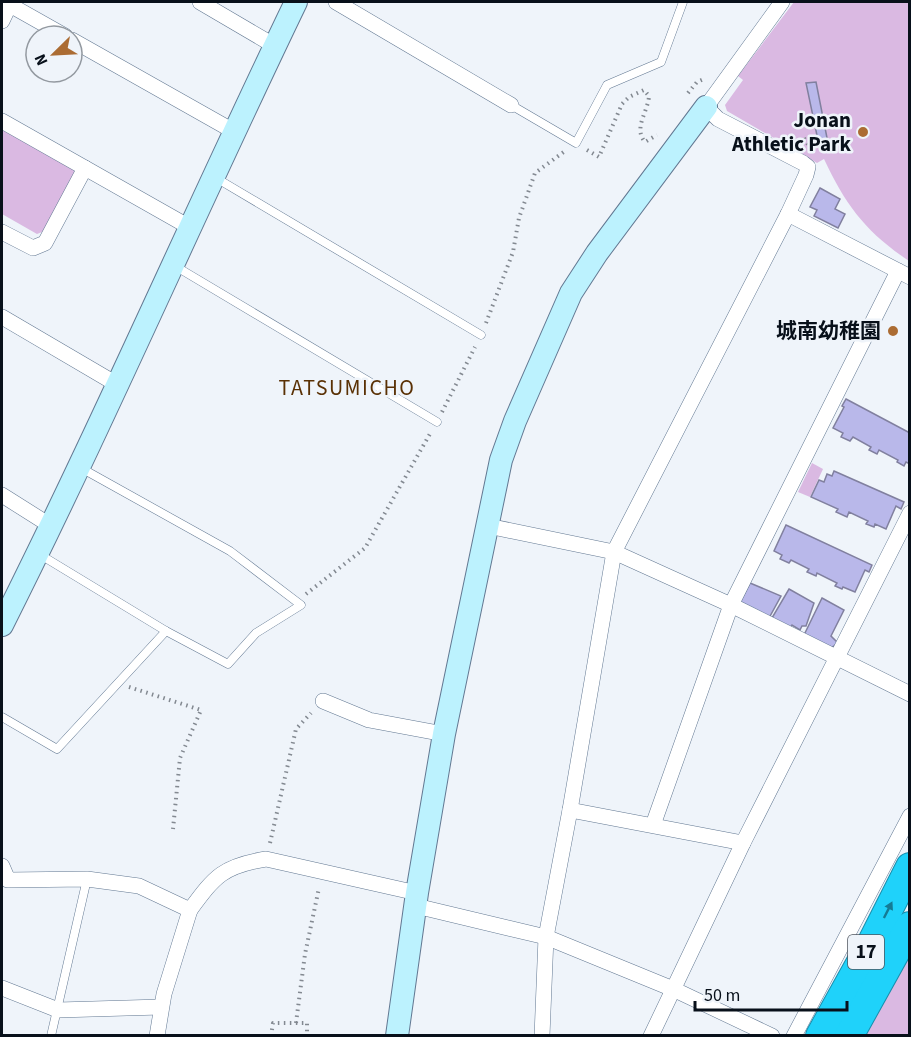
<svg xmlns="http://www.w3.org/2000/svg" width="911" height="1037" viewBox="0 0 911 1037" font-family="'Source Sans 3','Noto Sans JP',sans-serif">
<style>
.green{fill:#dab9e2}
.building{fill:#b9b8ea;stroke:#81809f;stroke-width:1.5}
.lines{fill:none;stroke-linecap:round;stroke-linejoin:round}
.lane-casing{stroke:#627892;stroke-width:9}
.street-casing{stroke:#627892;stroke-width:16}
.secondary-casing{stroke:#627892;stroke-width:24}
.highway-casing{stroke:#178eac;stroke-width:30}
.path{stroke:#838991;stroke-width:4;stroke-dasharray:1.5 4.5;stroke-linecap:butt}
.lane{stroke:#fff;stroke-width:8}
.street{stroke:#fff;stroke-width:15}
.secondary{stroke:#bcf2fe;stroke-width:22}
.highway{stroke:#1fd2fa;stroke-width:28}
.oneway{fill:#157b95}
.poi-dot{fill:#ab6c33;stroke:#eff4fa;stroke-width:2}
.labels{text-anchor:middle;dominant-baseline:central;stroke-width:5;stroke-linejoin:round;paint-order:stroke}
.shield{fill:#eff4fa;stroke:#4d545d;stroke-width:1.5}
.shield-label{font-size:20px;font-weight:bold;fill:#08101a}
.poi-label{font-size:21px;font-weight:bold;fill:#08101a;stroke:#eff4fa;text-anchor:end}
.neighbourhood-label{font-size:22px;letter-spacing:1.5px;fill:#5a3105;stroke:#eff4fa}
</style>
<rect width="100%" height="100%" fill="#eff4fa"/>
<g class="green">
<path d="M794,2h115v259c-43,-29 -63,-55 -85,-102l-7,4 -90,-52 -2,-6 18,-25 -5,-4z"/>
<polygon points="2,125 77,168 47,230 37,234 2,214"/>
<polygon points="812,463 823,469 810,497 798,492"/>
<polygon points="909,938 909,1035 857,1035"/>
</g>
<g class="building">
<polygon points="816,82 828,143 819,145 806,83"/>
<polygon points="820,188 840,199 835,209 845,214 838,228 814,216 817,210 810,207"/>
<polygon points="846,399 910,433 910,464 906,462 904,466 897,462 898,460 879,450 877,454 869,450 871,447 853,437 850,441 841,437 843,433 833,428 844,407 842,406"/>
<polygon points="834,471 904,502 901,509 896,506 886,529 875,524 874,527 866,524 868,521 849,512 847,517 836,512 838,509 811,497 819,480 824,482 827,474 832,476"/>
<polygon points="786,525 872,565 869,572 865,570 855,592 843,587 842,589 835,586 837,583 817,573 816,576 807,572 809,569 791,560 789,563 780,559 782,555 774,551"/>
<polygon points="750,583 781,596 769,618 740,602"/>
<polygon points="789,589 814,603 806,626 802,626 800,630 792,625 788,633 769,623"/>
<polygon points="822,598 844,610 831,636 838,643 831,648 803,637"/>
</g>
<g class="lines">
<g class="lane-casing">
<g id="lane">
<polyline points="511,105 576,143 607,85 661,62 683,2"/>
<polyline points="216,178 481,335"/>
<polyline points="175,266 437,422"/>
<polyline points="39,554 166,631 228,664 256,633 301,605 230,551 81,468"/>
<polyline points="2,717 57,749 166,631"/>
<polyline points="51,1036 87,879"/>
</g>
</g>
<g class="street-casing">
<g id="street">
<polyline points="200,2 275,46"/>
<polyline points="336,2 511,105"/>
<polyline points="10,5 65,36"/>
<polyline points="2,21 11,2"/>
<polyline points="72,40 235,132"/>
<polyline points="2,121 191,228"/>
<polyline points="788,214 910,277"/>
<polyline points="2,232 33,248 45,243 85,168"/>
<polyline points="2,317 118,385"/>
<polyline points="2,495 51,526"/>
<polyline points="488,526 614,552 731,605 910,694"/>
<polyline points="323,701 369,720 444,734"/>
<polyline points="570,810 743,843"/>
<polyline points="653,825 731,605 898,271"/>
<path d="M2,866l6,14 79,-1 52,7 51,24c25,-34 33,-44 76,-51l151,34"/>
<polyline points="416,906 546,937 673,989 772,1036"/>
<polyline points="2,988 58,1010 161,1007"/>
<polyline points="157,1036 164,994 190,910"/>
<polyline points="542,1036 546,937 570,810 614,552 788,214 806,175 808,167 803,163 718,119 706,107 782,2"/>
<polyline points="651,1036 743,843 910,513"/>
<polyline points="794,1036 910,816"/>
</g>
</g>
<g class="secondary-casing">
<g id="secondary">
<path d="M2,625c103,-205 194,-416 294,-623"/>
<polyline points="397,1036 417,893 444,734 501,460 515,421 571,293 597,253 706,107"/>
</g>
</g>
<g class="highway-casing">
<g id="highway">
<polyline points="820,1036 871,944 910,867"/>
<polyline points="849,1036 910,926"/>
</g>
</g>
<g class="path">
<polyline points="688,93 697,82 704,79"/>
<polyline points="804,138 809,146"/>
<path d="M587,150l12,7 23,-53 7,-7 15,-7 5,6c-1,16 -16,32 -4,46l12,-7"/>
<polyline points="486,323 513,252 519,218 535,173 565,151"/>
<polyline points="442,412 475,347"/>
<polyline points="306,594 365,548 431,432"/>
<polyline points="129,687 201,710 180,758 173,829"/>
<polyline points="270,843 296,729 311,713"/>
<polyline points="296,1023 305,954 319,888"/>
<polyline points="271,1036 273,1023 307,1023 307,1036"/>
</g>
<use href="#lane" class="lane"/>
<use href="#street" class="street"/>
<use href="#secondary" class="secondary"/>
<use href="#highway" class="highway"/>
</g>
<defs><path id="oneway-solid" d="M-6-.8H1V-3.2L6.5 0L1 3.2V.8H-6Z" transform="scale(1.5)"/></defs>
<use class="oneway" href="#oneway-solid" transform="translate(888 910) rotate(-63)"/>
<g class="poi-dot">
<circle cx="863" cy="132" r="6"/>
<circle cx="893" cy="331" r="6"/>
</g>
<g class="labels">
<rect class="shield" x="848" y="935" width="36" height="34" rx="4.5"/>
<g class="shield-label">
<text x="866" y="952">17</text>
</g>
<g class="poi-label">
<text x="851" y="120">Jonan<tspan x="851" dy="24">Athletic Park</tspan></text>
<text x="881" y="331">城南幼稚園</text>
</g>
<g class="neighbourhood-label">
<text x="347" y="388">TATSUMICHO</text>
</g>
</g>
<rect width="911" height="1037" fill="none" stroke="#08101a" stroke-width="6"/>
<g transform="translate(54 54) rotate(246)"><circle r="28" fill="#eff4fa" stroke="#9399a0" stroke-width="1.5"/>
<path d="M0-4.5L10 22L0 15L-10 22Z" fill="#ab6c33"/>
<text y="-9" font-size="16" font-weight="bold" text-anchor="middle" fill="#08101a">N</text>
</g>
<path d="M695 1001v9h152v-9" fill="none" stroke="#08101a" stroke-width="3"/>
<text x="704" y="1001" font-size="18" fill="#08101a" stroke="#eff4fa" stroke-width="4.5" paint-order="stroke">50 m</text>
</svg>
